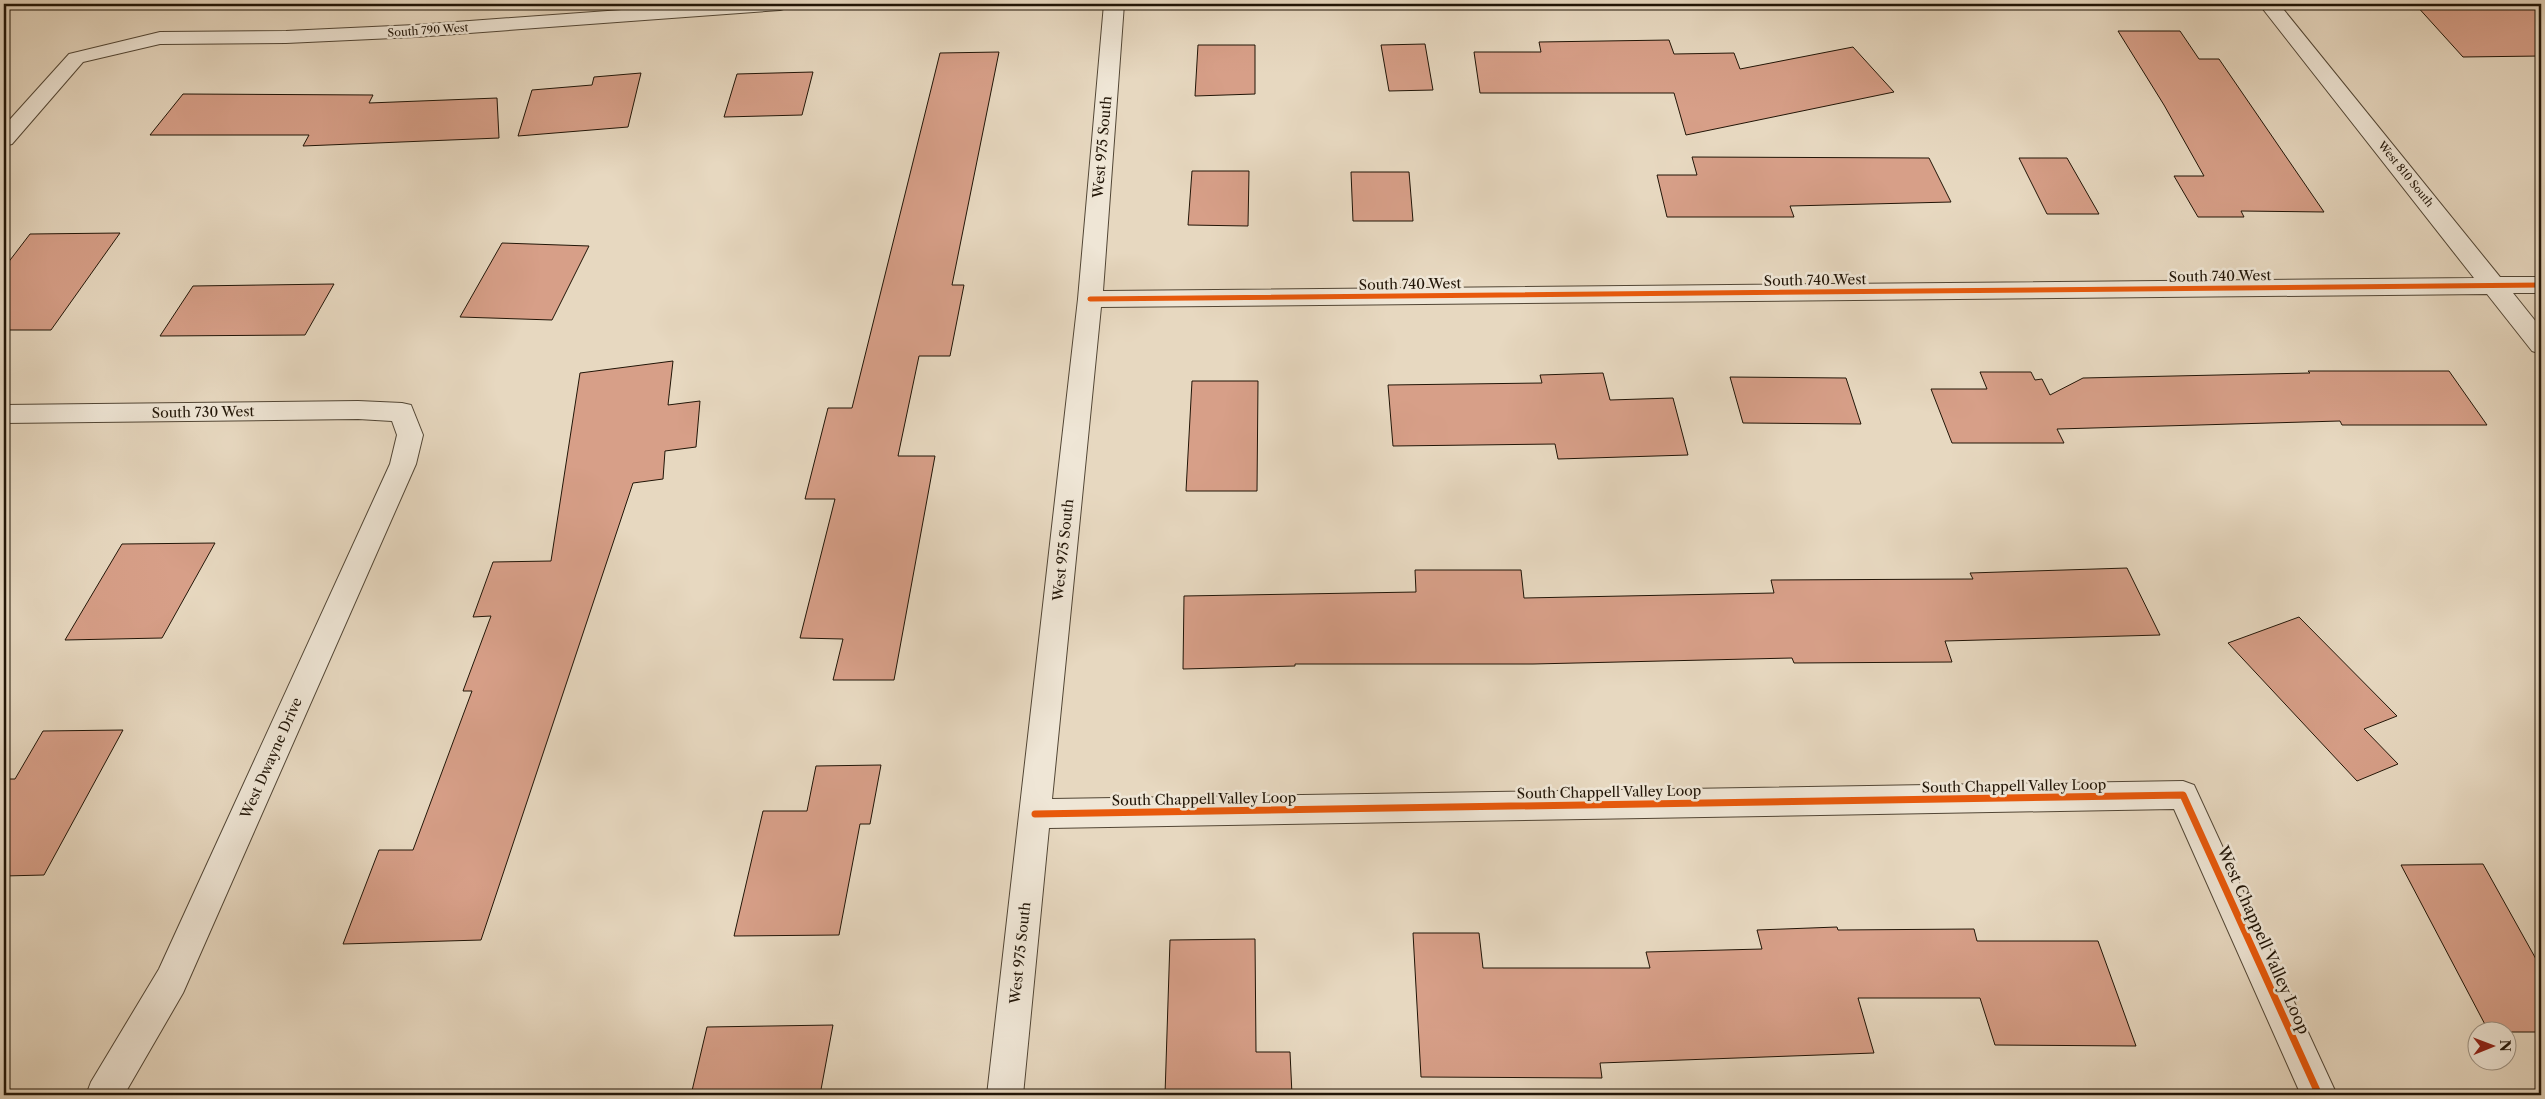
<svg xmlns="http://www.w3.org/2000/svg" width="2545" height="1099" viewBox="0 0 2545 1099" font-family="'Libre Caslon Text',serif">
<style>
.building{fill:#d79f88;stroke:#211507}
.lines{fill:none;stroke-linecap:round;stroke-linejoin:round}
.street-casing{stroke:#524635;stroke-width:2}
.street{fill:#efe6d6;fill-rule:evenodd}
.cycleway-far1-casing{stroke:#efe6d6;stroke-width:8}
.cycleway-casing{stroke:#efe6d6;stroke-width:10}
.cycleway-far1{stroke:#e8590c;stroke-width:5}
.cycleway{stroke:#e8590c;stroke-width:7}
.labels{text-anchor:middle;dominant-baseline:central;stroke-width:5;stroke-linejoin:round;paint-order:stroke}
.far-street-label{font-size:11px;fill:#211507;stroke:#efe6d6}
.street-label{font-size:14px;fill:#211507;stroke:#efe6d6}
.near-street-label{font-size:16px;fill:#211507;stroke:#efe6d6}
</style>
<rect width="100%" height="100%" fill="#e7d8c0"/>
<filter id="stains"><feTurbulence type="fractalNoise" baseFrequency=".004" numOctaves="4"/><feColorMatrix values="0 0 0 0 .2 0 0 0 0 .09 0 0 0 0 .02 0 0 0 .5 -.17"/></filter>
<radialGradient id="worn" r=".72"><stop offset=".6" stop-color="#630" stop-opacity="0"/><stop offset="1" stop-color="#630" stop-opacity=".3"/></radialGradient>
<g class="building">
<polygon points="2415,4 2541,4 2541,56 2463,57"/>
<polygon points="2118,31 2180,31 2199,59 2219,59 2324,212 2241,211 2244,217 2198,217 2174,176 2204,176 2164,105"/>
<polygon points="1669,40 1674,54 1734,53 1740,69 1853,47 1894,92 1686,135 1674,93 1480,93 1474,52 1541,52 1539,42"/>
<polygon points="1425,44 1433,90 1389,91 1381,45"/>
<polygon points="1198,45 1255,45 1255,94 1195,96"/>
<polygon points="999,52 952,285 964,285 950,356 919,356 898,456 935,456 894,680 833,680 843,639 800,638 835,499 805,499 828,408 852,408 940,53"/>
<polygon points="813,72 802,115 724,117 737,74"/>
<polygon points="641,73 628,127 518,136 532,90 592,85 594,77"/>
<polygon points="183,94 373,95 369,103 497,98 499,138 303,146 309,135 150,135"/>
<polygon points="1692,157 1929,158 1951,202 1790,206 1794,217 1667,217 1657,175 1697,175"/>
<polygon points="2019,158 2067,158 2099,214 2047,214"/>
<polygon points="1192,171 1249,171 1248,226 1188,225"/>
<polygon points="1351,172 1409,172 1413,221 1353,221"/>
<polygon points="120,233 51,330 4,330 4,268 30,234"/>
<polygon points="502,243 589,246 552,320 460,317"/>
<polygon points="334,284 305,335 160,336 193,286"/>
<polygon points="673,361 668,405 700,401 696,447 665,451 663,479 633,483 481,940 343,944 379,850 413,850 472,691 463,691 491,616 473,617 493,562 551,561 580,373"/>
<polygon points="2308,371 2449,371 2487,425 2342,425 2340,421 2057,429 2064,443 1952,443 1931,389 1987,389 1980,372 2031,372 2035,380 2042,379 2050,395 2083,378 2310,373"/>
<polygon points="1603,373 1610,400 1673,398 1688,455 1558,459 1555,444 1393,446 1388,385 1542,383 1540,375"/>
<polygon points="1730,377 1846,378 1861,424 1743,423"/>
<polygon points="1192,381 1258,381 1257,491 1186,491"/>
<polygon points="215,543 162,638 65,640 122,544"/>
<polygon points="2127,568 2160,635 1945,641 1952,662 1794,663 1792,658 1533,664 1295,664 1295,666 1183,669 1184,596 1416,592 1415,570 1521,570 1524,598 1774,593 1771,580 1973,579 1970,573"/>
<polygon points="2299,617 2397,716 2364,729 2398,764 2357,781 2228,643"/>
<polygon points="123,730 44,875 4,876 4,779 15,779 43,731"/>
<polygon points="881,765 870,824 860,824 839,935 734,936 763,811 807,811 816,766"/>
<polygon points="2483,864 2541,968 2541,1032 2489,1032 2401,865"/>
<polygon points="1837,927 1838,930 1974,929 1977,941 2098,941 2136,1046 1995,1045 1980,998 1858,998 1874,1053 1600,1063 1602,1078 1421,1077 1413,933 1479,933 1483,968 1650,968 1646,952 1762,949 1757,930"/>
<polygon points="1255,939 1256,1052 1290,1052 1292,1095 1165,1095 1170,940"/>
<polygon points="833,1025 820,1095 691,1095 707,1027"/>
</g>
<g class="lines">
<g class="street-casing">
<g id="street">
<polygon points="704,4 790,4 787,8 780,10 415,37 286,43 160,44 83,62 12,144 4,146 4,126 69,54 160,32 286,31 415,25"/>
<polygon points="1104,4 1124,4 1103,291 2474,278 2259,4 2279,4 2500,277 2541,277 2541,293 2513,293 2541,328 2541,354 2532,351 2487,294 1101,307 1052,799 2183,781 2194,785 2337,1095 2301,1095 2174,809 1049,828 1023,1095 987,1095 1078,299"/>
<polygon points="358,401 402,403 411,405 423,435 416,464 183,993 124,1095 86,1095 91,1082 159,969 390,464 397,435 392,421 358,419 4,423 4,405"/>
</g>
</g>
<use href="#street" class="street"/>
<g class="cycleway-far1-casing">
<polyline id="cycleway-far1" points="1090,299 2541,285"/>
</g>
<g class="cycleway-casing">
<polyline id="cycleway" points="1035,814 2183,795 2319,1095"/>
</g>
<use href="#cycleway-far1" class="cycleway-far1"/>
<use href="#cycleway" class="cycleway"/>
</g>
<g class="labels">
<g class="far-street-label">
<text transform="translate(428 30) rotate(-4)">South 790 West</text>
<text transform="translate(2406 174) rotate(51)">West 810 South</text>
</g>
<g class="street-label">
<text transform="translate(1102 147) rotate(-85)">West 975 South</text>
<text transform="translate(2220 276) rotate(-1)">South 740 West</text>
<text transform="translate(1815 280) rotate(-1)">South 740 West</text>
<text transform="translate(1410 284) rotate(-1)">South 740 West</text>
<text transform="translate(203 412) rotate(-1)">South 730 West</text>
<text transform="translate(1063 550) rotate(-84)">West 975 South</text>
<text transform="translate(271 758) rotate(-66)">West Dwayne Drive</text>
<text transform="translate(2014 786) rotate(-1)">South Chappell Valley Loop</text>
<text transform="translate(1609 792) rotate(-1)">South Chappell Valley Loop</text>
<text transform="translate(1204 799) rotate(-1)">South Chappell Valley Loop</text>
<text transform="translate(1020 953) rotate(-84)">West 975 South</text>
</g>
<g class="near-street-label">
<text transform="translate(2264 940) rotate(66)">West Chappell Valley Loop</text>
</g>
</g>
<rect width="2545" height="1099" fill="none" stroke="#e7d8c0" stroke-width="20"/>
<rect x="5" y="5" width="2535" height="1089" fill="none" stroke="#211507" stroke-width="2.5"/>
<rect x="10" y="10" width="2525" height="1079" fill="none" stroke="#211507"/>
<g transform="translate(2492 1046) rotate(89)"><circle r="24" fill="#efe6d6" stroke="#9d9283"/>
<path d="M0-4L9 19L0 12L-9 19Z" fill="#8f2418"/>
<text y="-8" font-size="14" font-weight="bold" text-anchor="middle" fill="#211507">N</text>
</g>
<rect width="100%" height="100%" filter="url(#stains)"/>
<rect width="100%" height="100%" fill="url(#worn)"/>
</svg>
